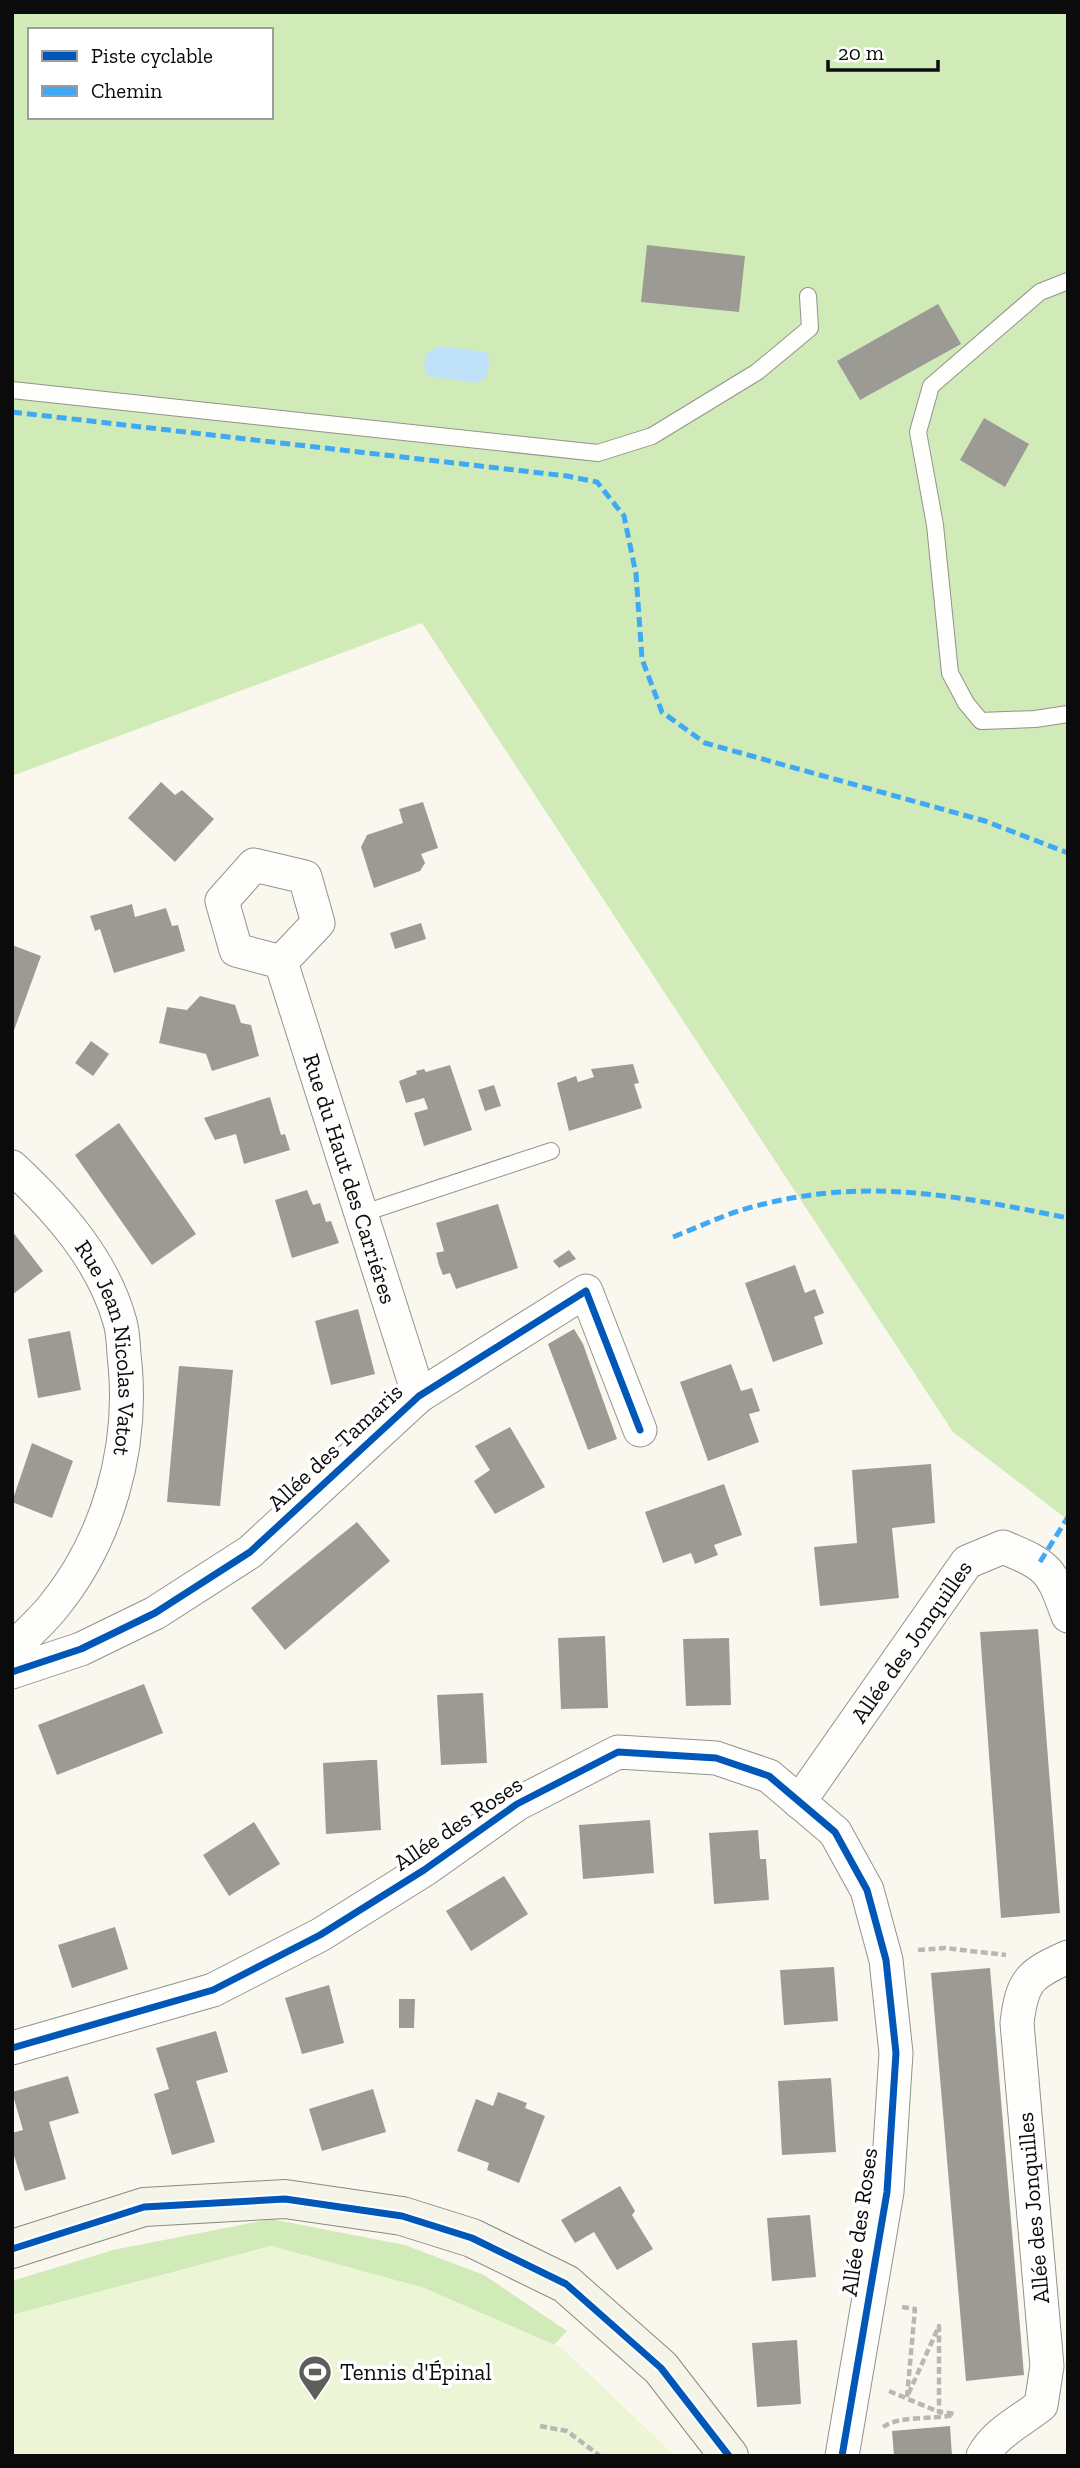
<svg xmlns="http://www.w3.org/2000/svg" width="1080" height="2468" viewBox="0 0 1080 2468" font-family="'Zilla Slab',serif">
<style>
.forest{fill:#d0ebb8;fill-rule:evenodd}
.pitch{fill:#ecf5d5}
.water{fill:#c0e2f8}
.building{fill:#9c9a94}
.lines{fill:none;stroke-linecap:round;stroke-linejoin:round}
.lane-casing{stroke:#93928d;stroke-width:18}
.street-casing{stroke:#93928d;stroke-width:35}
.secondary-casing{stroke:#898884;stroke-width:40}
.path{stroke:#b7b7b5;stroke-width:4.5;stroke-dasharray:7 3.5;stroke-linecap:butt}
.lane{stroke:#fefefc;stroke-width:16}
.street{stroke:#fefefc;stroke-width:33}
.secondary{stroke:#f4f4e8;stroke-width:38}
.quiet{stroke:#3fa9f5;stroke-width:5;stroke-dasharray:10 5;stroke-linecap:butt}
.cycleway-casing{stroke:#fff;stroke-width:11}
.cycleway{stroke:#0057b8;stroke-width:7}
.labels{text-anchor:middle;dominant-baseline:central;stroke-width:7;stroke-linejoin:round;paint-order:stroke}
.street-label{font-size:23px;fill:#0b0b0b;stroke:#fff}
.poi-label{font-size:23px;fill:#0b0b0b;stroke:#fff;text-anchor:start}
</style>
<rect width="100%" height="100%" fill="#faf8ee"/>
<g class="forest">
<path d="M12,12h1056v1508l-115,-88 -531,-809 -410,153zM30,30h241v87h-241z"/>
<polygon points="271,2219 405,2245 484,2275 567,2331 554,2345 424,2288 271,2246 12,2315 12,2281 113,2250"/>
</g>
<polygon class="pitch" points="271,2246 424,2288 562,2348 675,2456 12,2456 12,2315"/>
<polygon class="water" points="439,346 487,352 490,360 486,378 476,383 427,376 424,365 426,354"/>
<g class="building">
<polygon points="647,245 745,256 739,312 641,302"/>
<polygon points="938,304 961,344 860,400 837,361"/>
<polygon points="984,418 1029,444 1005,487 960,460"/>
<polygon points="161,782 175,795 182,790 214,819 175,862 128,818"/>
<polygon points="423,802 438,848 421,854 425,863 420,871 374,888 361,847 367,835 403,823 399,809"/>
<polygon points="132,904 135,917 166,908 172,926 178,925 185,951 114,973 100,929 95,931 90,916"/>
<polygon points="421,923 426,939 395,949 390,933"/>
<polygon points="12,945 41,956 13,1033 12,1033"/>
<polygon points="200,996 235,1005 241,1023 251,1025 259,1056 212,1071 206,1054 159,1043 167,1007 187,1010"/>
<polygon points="91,1041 109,1054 93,1076 75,1063"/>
<polygon points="633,1064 639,1083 634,1084 642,1108 569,1131 557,1083 576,1076 578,1082 594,1077 591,1069"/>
<polygon points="450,1065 472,1130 424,1146 414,1113 428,1109 424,1098 406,1103 399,1081 417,1074 416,1071 424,1069 426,1072"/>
<polygon points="494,1085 501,1106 485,1111 478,1090"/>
<polygon points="270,1097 281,1135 285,1134 290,1150 244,1164 236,1134 215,1140 204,1118"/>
<polygon points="119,1123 196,1234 152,1265 75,1155"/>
<polygon points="307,1190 313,1205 320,1203 326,1222 331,1221 339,1243 292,1258 275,1200"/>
<polygon points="498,1204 518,1268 456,1289 450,1273 443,1275 439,1265 436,1253 444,1251 436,1223"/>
<polygon points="12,1231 43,1271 12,1295"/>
<polygon points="569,1250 576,1259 559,1268 553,1261"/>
<polygon points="795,1265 805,1293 815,1289 824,1313 814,1317 823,1344 773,1362 745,1283"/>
<polygon points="358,1309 375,1374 331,1385 315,1321"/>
<polygon points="574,1329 583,1344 617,1439 588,1450 548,1344"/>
<polygon points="70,1331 81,1390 38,1398 28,1339"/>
<polygon points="731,1364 741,1391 752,1388 760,1411 749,1414 759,1442 708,1461 680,1382"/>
<polygon points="179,1366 233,1370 220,1506 167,1502"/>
<polygon points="510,1427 545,1487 495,1514 474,1481 490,1470 475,1446"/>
<polygon points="32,1443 73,1461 52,1518 12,1502"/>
<polygon points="931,1464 935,1523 892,1528 899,1598 820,1606 814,1547 857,1543 852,1470"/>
<polygon points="724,1484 742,1535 714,1545 718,1555 695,1564 691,1553 663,1563 645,1512"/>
<polygon points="357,1522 390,1561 285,1650 251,1608"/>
<polygon points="1038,1629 1060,1913 1001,1918 980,1632"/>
<polygon points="605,1636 608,1708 561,1709 558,1638"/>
<polygon points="729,1638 731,1705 686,1706 683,1639"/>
<polygon points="144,1684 163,1733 57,1775 38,1725"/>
<polygon points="483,1693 487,1763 441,1765 437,1695"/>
<polygon points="370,1760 377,1760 381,1830 326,1834 323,1763"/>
<polygon points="650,1820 654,1873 583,1879 579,1825"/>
<polygon points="254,1822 280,1864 229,1896 203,1855"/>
<polygon points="758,1830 760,1859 766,1859 769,1900 714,1904 709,1833"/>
<polygon points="504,1876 528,1914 471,1951 446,1911"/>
<polygon points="115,1927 128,1969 72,1988 58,1945"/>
<polygon points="834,1967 838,2021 784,2025 780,1970"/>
<polygon points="990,1968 1024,2375 966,2381 931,1973"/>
<polygon points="329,1985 344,2043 302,2054 285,1998"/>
<polygon points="399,1999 415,1999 414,2028 399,2028"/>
<polygon points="216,2031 228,2072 196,2081 215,2142 172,2155 154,2094 169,2089 156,2048"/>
<polygon points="68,2076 79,2113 49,2122 66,2179 25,2191 12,2149 12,2133 23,2130 12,2092"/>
<polygon points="831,2078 836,2152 782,2155 778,2081"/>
<polygon points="373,2089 386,2132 322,2151 309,2109"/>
<polygon points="498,2092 527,2103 525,2108 545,2116 519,2183 487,2170 489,2163 457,2151 476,2099 493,2106"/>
<polygon points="620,2186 635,2211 632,2215 653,2249 617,2270 594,2232 575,2243 561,2220"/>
<polygon points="810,2215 816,2277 772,2281 767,2218"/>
<polygon points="797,2340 801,2404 757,2407 752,2343"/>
<polygon points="950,2426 952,2456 894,2456 892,2431"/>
</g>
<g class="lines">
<g class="lane-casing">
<g id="lane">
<polyline points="1068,281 1040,292 931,386 918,432 935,525 950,673 966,703 981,721 1035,719 1068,714"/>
<polyline points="12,390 598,453 652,436 757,372 810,328 808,296"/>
<polyline points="361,1214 551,1151"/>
</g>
</g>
<g class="street-casing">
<g id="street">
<path id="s1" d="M281,962l-45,-12 -14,-49 32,-36 51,12 13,46 -37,39 138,434"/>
<path id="s2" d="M12,1167c46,43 91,93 108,155 4,13 3,29 5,42 8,85 -17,176 -72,243 -12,15 -27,28 -41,42"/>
<polyline points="12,1672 81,1649 155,1613 250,1552 419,1396 586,1291 640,1430"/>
<path id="s3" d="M799,1802l168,-240 36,-15c46,19 48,22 65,69"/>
<polyline points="12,2048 213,1990 320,1935 424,1870 517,1804 618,1752 716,1758 769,1776 835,1832 867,1890 886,1960 896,2053 887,2192 842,2456"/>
<path d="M983,2456c12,-23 37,-34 58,-51l6,-39 -30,-343c5,-43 13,-49 51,-66"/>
</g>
</g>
<g class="secondary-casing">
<polyline id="secondary" points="12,2249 144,2207 285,2199 402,2216 472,2238 566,2284 661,2368 729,2456"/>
</g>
<g class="path">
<polyline points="918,1950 945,1948 1006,1955"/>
<polyline points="902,2307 915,2309 907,2397 939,2326 939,2412 957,2414"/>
<polyline points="889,2391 939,2412"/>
<polyline points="540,2426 567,2431 600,2456"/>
<path d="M883,2427c17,-12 49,-7 70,-12"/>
</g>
<use href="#lane" class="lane"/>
<use href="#street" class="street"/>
<use href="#secondary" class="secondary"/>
<g class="quiet">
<polyline points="12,412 567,476 597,482 624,516 636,574 642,659 662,712 705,743 985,821 1068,853"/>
<path d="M673,1237c23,-9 46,-20 69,-27 116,-35 211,-15 326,8"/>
<polyline points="1040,1562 1068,1517"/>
</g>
<g class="cycleway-casing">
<g id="cycleway">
<polyline points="12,1672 81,1649 155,1613 250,1552 419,1396 586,1291 640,1430"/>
<polyline points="12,2048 213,1990 320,1935 424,1870 517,1804 618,1752 716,1758 769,1776 835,1832 867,1890 886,1960 896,2053 887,2192 842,2456"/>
<polyline points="12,2249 144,2207 285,2199 402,2216 472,2238 566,2284 661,2368 729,2456"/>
</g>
</g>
<use href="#cycleway" class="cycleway"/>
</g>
<defs>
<g id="stadium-pin" transform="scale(1.75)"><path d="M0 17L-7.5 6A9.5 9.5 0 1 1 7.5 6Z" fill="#5f5e5a" stroke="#fff"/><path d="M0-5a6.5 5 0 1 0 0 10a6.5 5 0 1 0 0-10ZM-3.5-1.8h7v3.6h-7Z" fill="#fff"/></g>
</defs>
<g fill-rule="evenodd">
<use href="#stadium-pin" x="315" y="2372"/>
</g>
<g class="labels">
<g class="street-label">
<text stroke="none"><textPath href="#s1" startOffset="527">Rue du Haut des Carriéres</textPath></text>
<text stroke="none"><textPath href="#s2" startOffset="214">Rue Jean Nicolas Vatot</textPath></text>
<text transform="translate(335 1447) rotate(-43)">Allée des Tamaris</text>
<text stroke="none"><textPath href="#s3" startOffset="196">Allée des Jonquilles</textPath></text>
<text transform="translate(458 1823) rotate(-34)">Allée des Roses</text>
<text transform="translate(1033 2208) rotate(-95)">Allée des Jonquilles</text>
<text transform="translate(859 2222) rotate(-82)">Allée des Roses</text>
</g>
<g class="poi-label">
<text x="340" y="2372">Tennis d'Épinal</text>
</g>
</g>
<rect width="1080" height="2468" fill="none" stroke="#0b0b0b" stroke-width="28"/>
<rect x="28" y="28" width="245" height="91" fill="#ffffff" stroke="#9d9d9d" stroke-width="2"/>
<rect x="42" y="51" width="35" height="10" fill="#0057b8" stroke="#9d9d9d" stroke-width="2"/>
<text x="91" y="63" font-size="21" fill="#0b0b0b">Piste cyclable</text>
<rect x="42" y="86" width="35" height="10" fill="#3fa9f5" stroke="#9d9d9d" stroke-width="2"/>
<text x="91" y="98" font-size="21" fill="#0b0b0b">Chemin</text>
<path d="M828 60v10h110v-10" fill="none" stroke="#0b0b0b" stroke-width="3.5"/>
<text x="838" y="60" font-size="21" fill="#0b0b0b" stroke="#ffffff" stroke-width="5" paint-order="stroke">20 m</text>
</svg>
